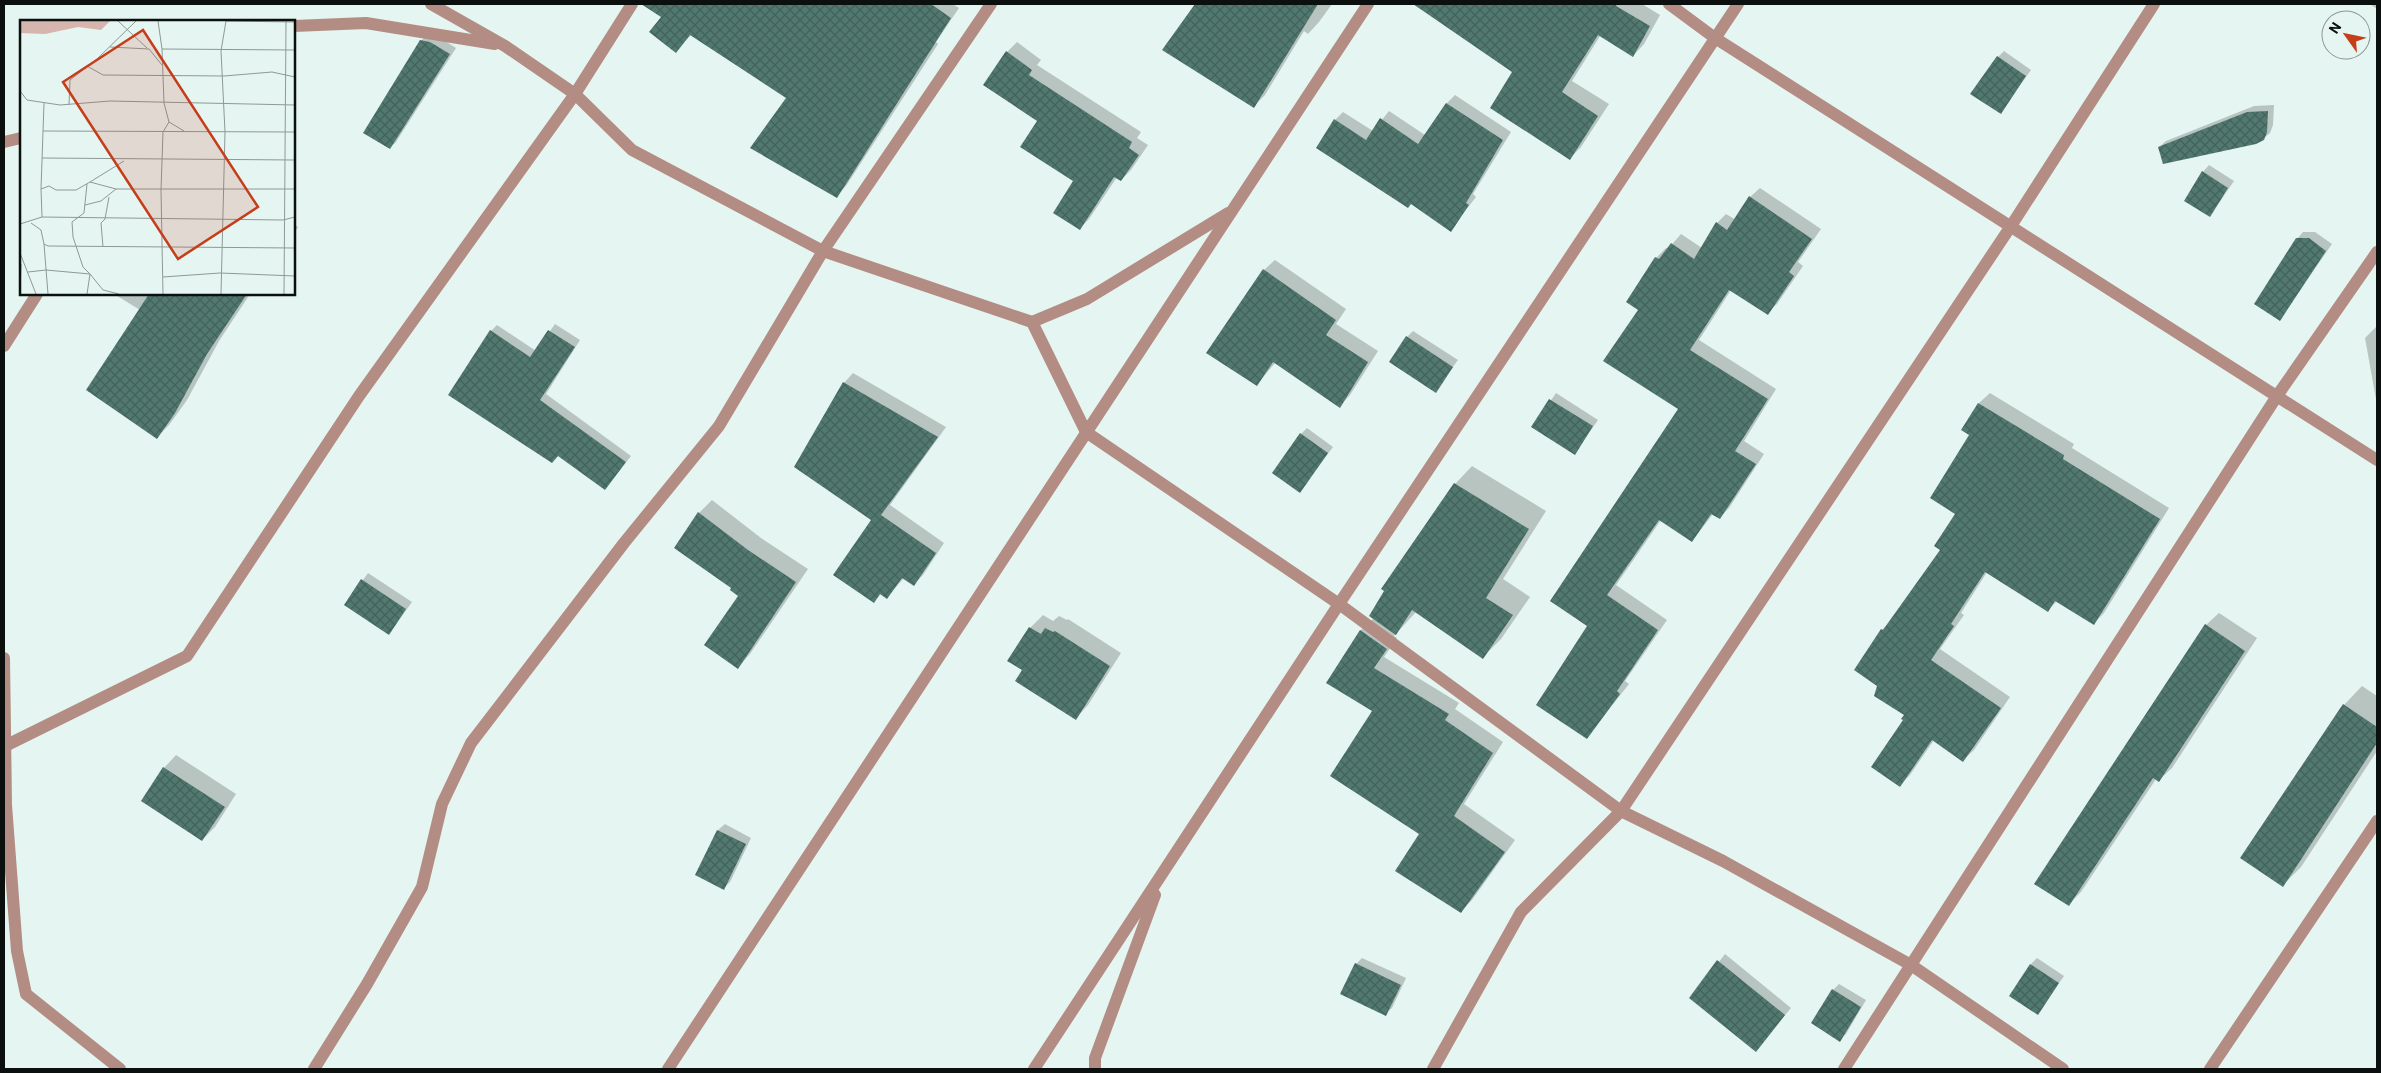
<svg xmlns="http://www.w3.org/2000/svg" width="2381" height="1073" viewBox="0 0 2381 1073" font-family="Roboto,sans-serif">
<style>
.shadow{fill:#0003}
.building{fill:url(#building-cross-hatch)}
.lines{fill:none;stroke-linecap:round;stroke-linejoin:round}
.minor{stroke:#b38d84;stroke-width:12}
.inset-road{fill:none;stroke:#8e9997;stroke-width:1}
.view{fill:#c63d1a;fill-opacity:0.15;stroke:#c63d1a;stroke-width:2.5}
.inset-edge{fill:none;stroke:#0b100f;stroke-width:2.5}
</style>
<defs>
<pattern id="building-cross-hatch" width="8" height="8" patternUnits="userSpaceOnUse" patternTransform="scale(1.25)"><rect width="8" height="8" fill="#527970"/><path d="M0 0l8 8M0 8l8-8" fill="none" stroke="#42625a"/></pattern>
</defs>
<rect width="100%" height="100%" fill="#e5f5f1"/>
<g class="shadow">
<polygon points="672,4 953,4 959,8 936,42 938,44 846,186 836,196 788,97 691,35 676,51 651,32"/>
<polygon points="1196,4 1332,4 1319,22 1308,34 1304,31 1265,95 1254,106 1190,14"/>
<polygon points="1418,4 1642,4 1660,15 1644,44 1633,56 1600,36 1572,81 1609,104 1581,147 1569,159 1514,72"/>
<polygon points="2370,4 2377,4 2377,9"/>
<polygon points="428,34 437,36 456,48 396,142 390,148 421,41"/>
<polygon points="1017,42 1041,60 1037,65 1141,132 1137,138 1148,145 1131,170 1121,180 1117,177 1089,219 1080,228 1075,181 1039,121 1007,52"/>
<polygon points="2004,51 2031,70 2000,113 1998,57"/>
<polygon points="1455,95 1511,132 1473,194 1476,197 1450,230 1335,120 1343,112 1373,131 1389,111 1425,135 1447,103"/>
<polygon points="2274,105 2273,125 2270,133 2263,139 2159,147 2166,141 2254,106"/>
<polygon points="2209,165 2234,181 2210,216 2203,172"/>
<polygon points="1760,188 1821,229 1798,262 1803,266 1777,304 1767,313 1731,290 1699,340 1776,389 1744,441 1764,454 1729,508 1719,518 1713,514 1692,541 1661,520 1616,585 1667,620 1625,681 1629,684 1587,737 1589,626 1679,409 1640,309 1628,301 1656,258 1666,248 1668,249 1681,234 1702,248 1717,223 1726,214 1736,220 1750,197"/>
<polygon points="294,224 298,227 294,234"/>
<polygon points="2303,232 2315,232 2332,244 2280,319 2297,239"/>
<polygon points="1275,260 1346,309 1336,324 1378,351 1350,395 1340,406 1276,362 1257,384 1264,270"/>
<polygon points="114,294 250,294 219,341 187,400 169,425 157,437 140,310"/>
<polygon points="555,324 580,340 546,394 631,456 605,489 559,455 491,331 497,325 536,351"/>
<polygon points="2376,327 2377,327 2377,405 2365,338"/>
<polygon points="1413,331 1458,360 1435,391 1407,337"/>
<polygon points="853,373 946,427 890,505 944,543 923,575 914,584 904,578 887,597 882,593 874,601 873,520 844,383"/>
<polygon points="1556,393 1598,420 1575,453 1533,427"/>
<polygon points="1990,393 2074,444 2072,448 2169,508 2104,613 2094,623 2057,601 2048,610 1987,572 1961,613 1964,615 1940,649 2010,697 1974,750 1963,760 1934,740 1910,775 1900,785 1906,715 1879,686 1882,630 1891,620 1941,550 1957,513 1971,434 1963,430 1979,403"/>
<polygon points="1307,428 1333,447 1300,491 1301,434"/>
<polygon points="1472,466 1546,511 1503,579 1530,597 1501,639 1483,657 1416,612 1394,636 1397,638 1384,657 1459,703 1455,709 1503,742 1464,804 1515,840 1472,900 1461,911 1421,834 1374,711 1328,682 1361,630 1374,618 1455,484"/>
<polygon points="712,500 761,538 808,569 750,654 738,667 740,596 732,588 699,513"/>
<polygon points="368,573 412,602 389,634 345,605"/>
<polygon points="2219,613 2257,638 2172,768 2159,780 2156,779 2081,892 2068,905 2206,625"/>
<polygon points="1043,615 1053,621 1059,616 1067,620 1068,619 1121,653 1088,705 1076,718 1023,670 1030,628"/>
<polygon points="2362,686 2377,696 2377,751 2301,867 2283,885 2344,705"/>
<polygon points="176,755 236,794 215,827 202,840 164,768"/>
<polygon points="725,824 751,838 730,882 724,888 696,874 718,830"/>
<polygon points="1725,954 1791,1008 1756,1050 1691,998"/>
<polygon points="1362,958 1406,978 1392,1008 1385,1014 1356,964"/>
<polygon points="2037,958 2064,976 2038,1013 2031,964"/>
<polygon points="1839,984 1866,1000 1846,1034 1839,1040 1833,990"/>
</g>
<g class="building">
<polygon points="641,4 931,4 951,18 837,198 750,148 786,98 690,35 676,53 649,32 661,17"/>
<polygon points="1195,4 1318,4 1254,108 1162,50"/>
<polygon points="1413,4 1617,4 1616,6 1650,26 1633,57 1598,35 1562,92 1598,116 1570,160 1490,108 1512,72"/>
<polygon points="420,40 430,42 450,54 390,149 363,133"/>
<polygon points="1006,51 1032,70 1029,75 1132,142 1129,148 1139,155 1121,181 1114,177 1080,230 1053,213 1073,181 1020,147 1037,121 983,85"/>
<polygon points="1997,56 2026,76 2001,114 1970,94"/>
<polygon points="1446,103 1503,140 1466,203 1469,205 1451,232 1411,204 1408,208 1316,148 1334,119 1366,140 1380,118 1418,144"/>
<polygon points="2268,111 2267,132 2264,140 2256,144 2163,164 2158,147 2247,112"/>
<polygon points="2202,171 2228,188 2210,217 2184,201"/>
<polygon points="1749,196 1812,239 1789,272 1794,276 1768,315 1729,290 1690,350 1768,399 1735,451 1756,464 1720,519 1711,514 1692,542 1659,520 1607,595 1658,630 1617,691 1620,694 1587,739 1536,705 1587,626 1550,601 1678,409 1603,361 1638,310 1626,302 1655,257 1659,259 1671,243 1694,259 1716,222 1727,230"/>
<polygon points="2296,238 2309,238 2326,251 2280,321 2254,304"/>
<polygon points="1263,269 1336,320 1326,335 1368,362 1340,408 1273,362 1257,386 1206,353"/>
<polygon points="149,294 247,294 207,354 175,413 157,439 86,390"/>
<polygon points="490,330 530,357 548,330 575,347 540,400 626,462 605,490 558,456 552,463 448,395"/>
<polygon points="1406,336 1453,367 1436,393 1389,362"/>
<polygon points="843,382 938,437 881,515 936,553 914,586 902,578 887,599 880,594 874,603 833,575 871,520 794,467"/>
<polygon points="1549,399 1593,426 1575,455 1531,427"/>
<polygon points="1978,403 2064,455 2063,459 2160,519 2094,625 2055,601 2048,612 1985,572 1951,624 1954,626 1931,660 2001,708 1963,762 1932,740 1900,787 1871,767 1903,720 1901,719 1904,715 1874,696 1877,686 1854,670 1881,629 1883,630 1940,550 1934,546 1955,514 1930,498 1969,435 1961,430"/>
<polygon points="1300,433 1328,453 1300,493 1272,473"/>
<polygon points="1454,483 1529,529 1486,598 1513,615 1483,659 1412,610 1396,635 1369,616 1384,591 1381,589"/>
<polygon points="698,512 748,550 796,582 738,669 704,645 738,596 730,590 731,588 674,548"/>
<polygon points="361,579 406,609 389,635 344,605"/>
<polygon points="2205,624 2245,651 2159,782 2153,778 2069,906 2034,884"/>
<polygon points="1029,627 1041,634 1045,628 1053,632 1055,631 1110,666 1076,720 1015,681 1022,670 1007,661"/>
<polygon points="1360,630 1387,649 1374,668 1449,714 1445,720 1493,753 1454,816 1505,852 1461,913 1395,871 1419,834 1330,776 1372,711 1326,683"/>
<polygon points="2343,704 2377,727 2377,743 2283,887 2240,858"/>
<polygon points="163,767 225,807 202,841 141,801"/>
<polygon points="717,830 746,844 724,890 695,875"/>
<polygon points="1717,960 1785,1015 1756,1052 1689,998"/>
<polygon points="1355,963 1401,985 1386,1016 1340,994"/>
<polygon points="2030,964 2059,983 2038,1015 2009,996"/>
<polygon points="1832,989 1861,1007 1840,1042 1811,1023"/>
</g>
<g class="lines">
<g class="minor">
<polyline points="431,4 505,46 575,94 632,150 823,251 1032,322 1086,432 1339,604 1621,811 1723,861 1911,965 2063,1069"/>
<polyline points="1669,4 1715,38 2377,460"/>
<polyline points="294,26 366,23 495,44"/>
<polyline points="4,142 21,138"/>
<polyline points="1032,322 1087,299 1228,213"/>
<polyline points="4,346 37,294"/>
<polyline points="4,658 6,805 17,951 26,994 120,1069"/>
<polyline points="5,746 187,656 359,396 575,94 632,4"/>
<polyline points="314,1069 367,984 422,887 442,804 471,743 624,543 719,426 823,251 991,4"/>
<polyline points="668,1069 1368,4"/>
<polyline points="1034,1069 1339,604 1738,4"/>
<polyline points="1095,1069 1095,1058 1155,895"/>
<polyline points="1433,1069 1521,912 1621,811 2011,226 2154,4"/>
<polyline points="1844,1069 2277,396 2377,252"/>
<polyline points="2210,1069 2377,821"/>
</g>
</g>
<g transform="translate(20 20)">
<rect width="275" height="275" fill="#e5f5f1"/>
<path d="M0,1h90l-9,9 -23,-3 -33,7 -25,-1z" fill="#d5b5ad"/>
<path class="inset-road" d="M98,1l29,27M138,1l4,28 2,54 5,19 -6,10 -2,58 2,104M206,1l69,1M90,27l39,2 13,16M142,29l133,1M67,46l16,9 121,1 48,-4 23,5M0,71l7,9 33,5 50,-4 185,4M49,85l1,-25 27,-21 39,-38M149,102l15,9M23,111l252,1M22,138l253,2M70,162l34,-21M21,169l3,-86M65,185l16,-4 15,-12M22,197l241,3 12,-3M11,203l10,7 3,14 4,2 247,2M0,204l22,-7 -1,-28 8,-3 7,4h20l14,-8 26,7h179M24,224l4,50M83,227l-2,-24 4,-4 4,-22M0,233l16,41M8,252l18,-2 44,4 13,16 16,4M143,257l57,-4 75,3M0,274l1,-30M67,274l3,-20 -7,-7 -10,-30 -1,-15 12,-9 3,-29M201,274l4,-162 -4,-81 5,-30M264,274l2,-273"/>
<path class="view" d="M123,10l115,177 -80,52 -115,-177z"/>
<rect width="275" height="275" class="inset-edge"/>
</g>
<rect width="2381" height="1073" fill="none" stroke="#0b100f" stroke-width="10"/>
<g transform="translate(2346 35) rotate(303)"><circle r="24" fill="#e5f5f1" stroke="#8e9997"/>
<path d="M0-4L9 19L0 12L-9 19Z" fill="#c63d1a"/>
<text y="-8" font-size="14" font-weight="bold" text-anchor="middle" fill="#0b100f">N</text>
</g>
</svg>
